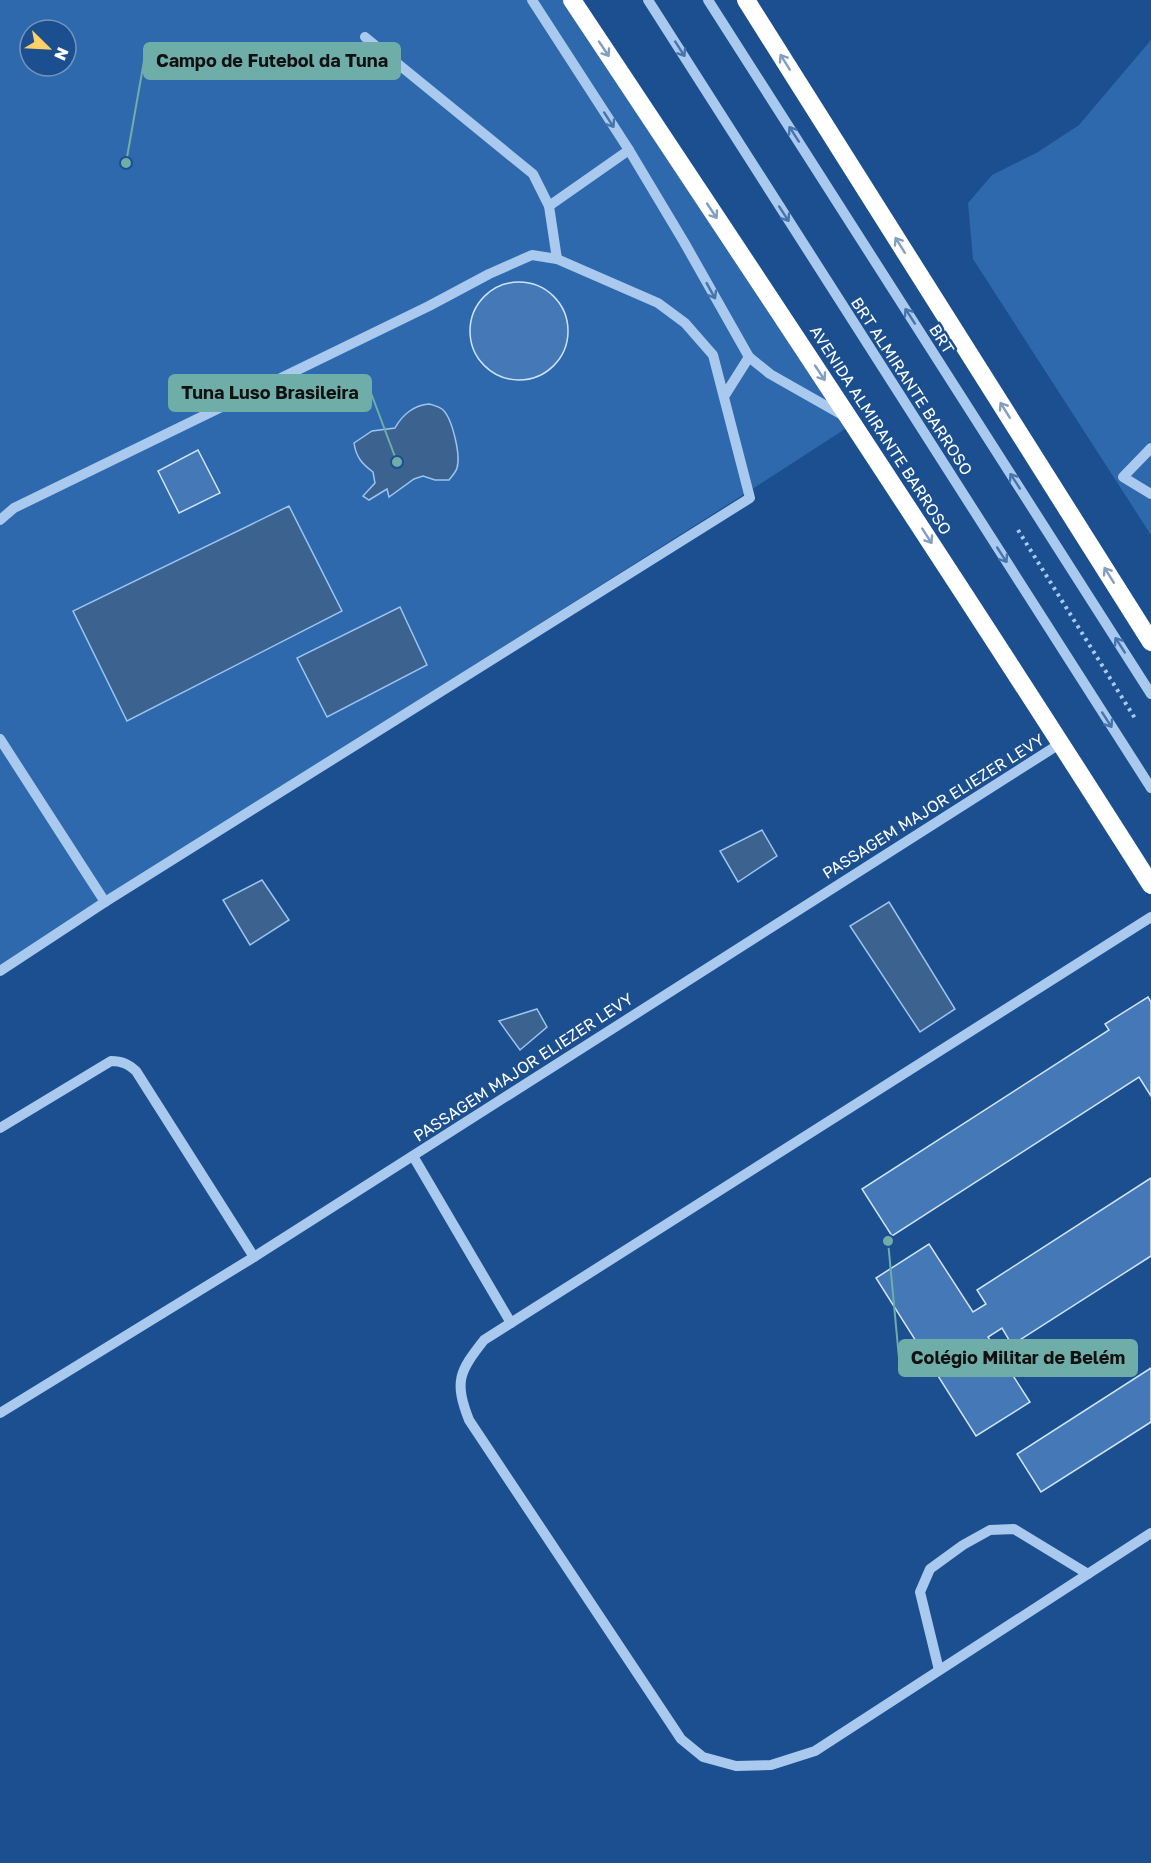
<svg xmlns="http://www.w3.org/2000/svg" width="1151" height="1863" viewBox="0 0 1151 1863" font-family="'Golos Text',sans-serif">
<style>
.green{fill:#2e69ad;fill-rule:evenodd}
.water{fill:#3c6290;stroke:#9cc4f0;stroke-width:1.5}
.building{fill:#4478b7;stroke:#cfe3fa;stroke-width:1.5}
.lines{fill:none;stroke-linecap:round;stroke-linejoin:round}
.path{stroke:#a9c9ee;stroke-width:4;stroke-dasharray:3 4.5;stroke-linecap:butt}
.minor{stroke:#a9c9ee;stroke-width:10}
.highway{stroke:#fff;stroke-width:18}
.oneway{stroke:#829ec1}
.oneway2{stroke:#4674ac}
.labels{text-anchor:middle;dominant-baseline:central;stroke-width:5;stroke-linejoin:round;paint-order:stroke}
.street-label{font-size:16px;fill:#fff;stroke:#1b4f8f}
.leader{fill:none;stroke:#6fada8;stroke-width:2}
.callout-dot{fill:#6fada8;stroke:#1b4f8f;stroke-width:2}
.callout{fill:#6fada8;stroke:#6fada8;stroke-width:2}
.callout-label{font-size:18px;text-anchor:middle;font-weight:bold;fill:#111}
</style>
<rect width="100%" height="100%" fill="#1b4f8f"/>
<g class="green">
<path d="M0,0h573l279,421 -10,10 -96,62 -643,407 -103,69zM30,30h36v36h-36z"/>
<polygon points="1151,40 1151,535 973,259 968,203 992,175 1038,152 1079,125"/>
</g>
<g class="water">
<path d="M429,404c4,1 10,3 13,5 10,8 19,46 15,59 -1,4 -5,8 -8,12h-14l-12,-4 -9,3 -25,18 -2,-8 -18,11 -6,-4 12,-13 -2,-11c-11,-8 -17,-15 -19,-29l18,-12 23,-3c7,-13 19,-23 34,-24z"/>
<polygon points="289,506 342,611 127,721 73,611"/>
<polygon points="400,607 427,665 327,717 297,658"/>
<polygon points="762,830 777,856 738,882 720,851"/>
<polygon points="262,880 289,920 250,945 223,900"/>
<polygon points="889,902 955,1009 920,1032 850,926"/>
<polygon points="537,1009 547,1027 520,1050 499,1021"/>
</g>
<g class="building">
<circle cx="519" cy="331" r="49"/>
<polygon points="198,450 220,493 179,513 158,471"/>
<polygon points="1148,997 1151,1002 1151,1096 1139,1077 892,1236 862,1189 1109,1030 1105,1024"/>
<polygon points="1151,1178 1151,1256 1012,1345 1002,1328 988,1337 1030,1402 976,1436 876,1278 929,1244 973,1312 986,1304 977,1290"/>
<polygon points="1151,1368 1151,1422 1041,1492 1017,1454"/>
</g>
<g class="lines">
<polyline class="path" points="1018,530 1136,720"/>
<g class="minor">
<polyline points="532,0 629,150 684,242 749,357 770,374 844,416"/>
<polyline points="648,0 1151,788"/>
<polyline points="708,0 1151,694"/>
<polyline points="365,37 533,174 549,206 557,259"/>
<polyline points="549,206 629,150"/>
<polyline points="725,395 749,357"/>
<polyline points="1151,448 1123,477 1151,494"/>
<polyline points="0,520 14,508 429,306 489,274 532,255 557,259 658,303 685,323 713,355 750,498 105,902 0,971"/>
<polyline points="0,739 105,902"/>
<path d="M1151,917l-667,423c-25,32 -30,41 -15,80l212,319 22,18 33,9 35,-1 44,-14 336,-218"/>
<path d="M0,1128l111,-67c11,0 17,3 25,10l118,186"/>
<polyline points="413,1156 511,1323"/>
<polyline points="0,1413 254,1257 1061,743"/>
<polyline points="939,1670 920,1592 930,1569 963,1545 990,1530 1014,1529 1088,1574"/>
</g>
<g class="highway">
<path d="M572,0c195,293 390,587 579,885"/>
<polyline points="746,0 1151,642"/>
</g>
</g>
<defs><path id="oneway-shaft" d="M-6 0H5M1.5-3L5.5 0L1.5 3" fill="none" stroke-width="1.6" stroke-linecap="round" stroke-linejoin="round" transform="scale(1.5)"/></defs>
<g class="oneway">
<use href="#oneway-shaft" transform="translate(604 49) rotate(56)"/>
<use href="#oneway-shaft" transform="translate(785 62) rotate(-122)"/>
<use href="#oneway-shaft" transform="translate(712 211) rotate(56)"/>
<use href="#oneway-shaft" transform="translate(900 245) rotate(-122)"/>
<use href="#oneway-shaft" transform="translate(820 373) rotate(56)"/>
<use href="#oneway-shaft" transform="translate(1005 410) rotate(-122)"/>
<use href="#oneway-shaft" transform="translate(927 536) rotate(57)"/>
<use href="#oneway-shaft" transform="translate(1109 575) rotate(-122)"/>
</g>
<g class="oneway2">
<use href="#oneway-shaft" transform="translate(680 49) rotate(57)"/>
<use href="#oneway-shaft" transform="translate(609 120) rotate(57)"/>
<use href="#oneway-shaft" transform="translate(794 134) rotate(-123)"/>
<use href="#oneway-shaft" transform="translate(784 214) rotate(57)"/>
<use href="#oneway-shaft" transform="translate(711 291) rotate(61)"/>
<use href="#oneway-shaft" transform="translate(910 316) rotate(-123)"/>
<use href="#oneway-shaft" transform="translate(1015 481) rotate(-123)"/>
<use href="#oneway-shaft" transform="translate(1002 555) rotate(57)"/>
<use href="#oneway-shaft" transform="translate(1120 645) rotate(-123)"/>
<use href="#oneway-shaft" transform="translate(1107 720) rotate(57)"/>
</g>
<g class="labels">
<g class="street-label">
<text transform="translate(942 339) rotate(57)">BRT</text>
<text transform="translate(912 386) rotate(57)">BRT ALMIRANTE BARROSO</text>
<text transform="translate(881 430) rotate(57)">AVENIDA ALMIRANTE BARROSO</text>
<text transform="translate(933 806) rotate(-32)">PASSAGEM MAJOR ELIEZER LEVY</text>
<text transform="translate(523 1067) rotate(-33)">PASSAGEM MAJOR ELIEZER LEVY</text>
</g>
</g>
<path class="leader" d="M126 163L144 61M397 462L371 393M888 1241L899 1358"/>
<g class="callout-dot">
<circle cx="126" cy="163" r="6"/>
<circle cx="397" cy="462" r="6"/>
<circle cx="888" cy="1241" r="6"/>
</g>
<g class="callout">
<rect x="144" y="43" width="256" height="36" rx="6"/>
<rect x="169" y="375" width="202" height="36" rx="6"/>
<rect x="899" y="1340" width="238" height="36" rx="6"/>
</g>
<g class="callout-label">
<text x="272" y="67">Campo de Futebol da Tuna</text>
<text x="270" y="399">Tuna Luso Brasileira</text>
<text x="1018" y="1364">Colégio Militar de Belém</text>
</g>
<g transform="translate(48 48) rotate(114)"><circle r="28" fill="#1b4f8f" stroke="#7695bc" stroke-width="1.5"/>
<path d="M0-4.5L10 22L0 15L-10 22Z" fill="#ffd166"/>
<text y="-9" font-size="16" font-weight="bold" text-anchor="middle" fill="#ffffff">N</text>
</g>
</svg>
